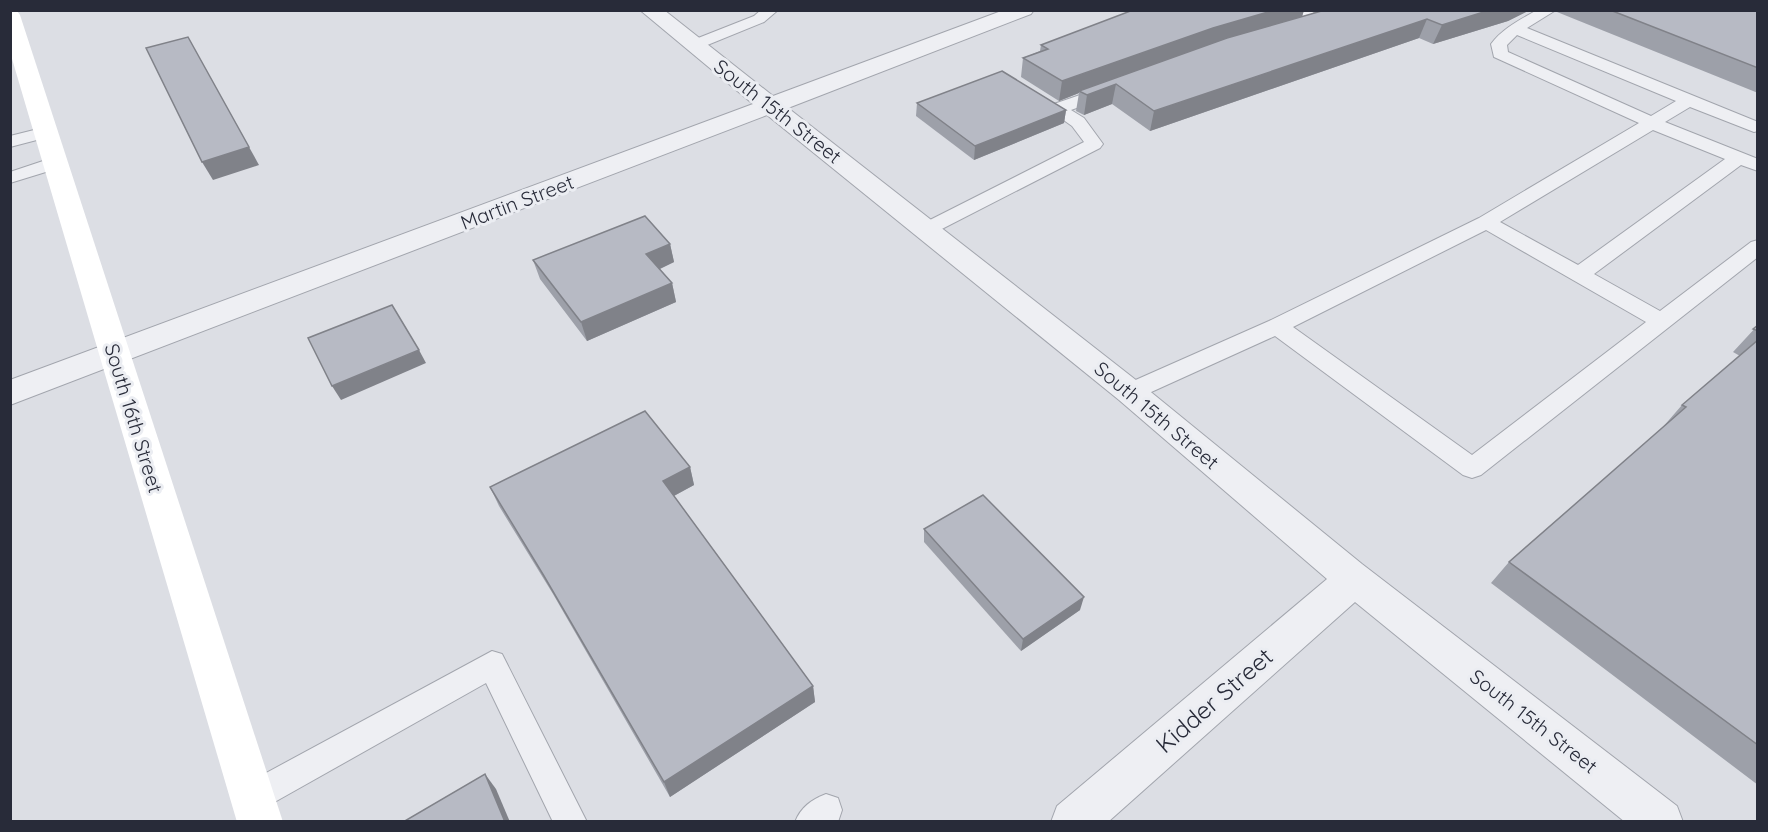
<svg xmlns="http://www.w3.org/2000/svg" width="1768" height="832" viewBox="0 0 1768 832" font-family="Quicksand,sans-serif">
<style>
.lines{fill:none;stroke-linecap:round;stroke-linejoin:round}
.service-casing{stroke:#a2a5ad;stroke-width:2}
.minor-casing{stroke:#a2a5ad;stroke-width:2}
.service{fill:#eeeff3;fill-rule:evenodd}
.minor{fill:#eeeff3;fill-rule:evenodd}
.secondary{fill:#fff;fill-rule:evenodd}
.wall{fill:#9da0a9}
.shaded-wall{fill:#808289}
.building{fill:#b7bac4;stroke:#808289;stroke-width:1.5}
.labels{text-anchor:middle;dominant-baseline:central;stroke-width:6;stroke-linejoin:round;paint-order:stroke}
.street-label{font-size:20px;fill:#282b39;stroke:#ebedf2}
.near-street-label{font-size:24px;fill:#282b39;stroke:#ebedf2}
</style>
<rect width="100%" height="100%" fill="#dcdee4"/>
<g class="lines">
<g class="service-casing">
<g id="service">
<polygon points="761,10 778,10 764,22 700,48 694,50 686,45 688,42 754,16"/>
<path d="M1292,10h18l16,12c-7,7 -24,12 -33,9l-3,-3 3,-3 13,-4z"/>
<path d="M1537,10h19l-29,18 231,94v9l-4,1 -64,-25 -25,15 93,37v12l-17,-6 -147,109 66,37 91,-69 7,-2v17l-277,218 -9,3 -9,-3 -188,-139 -137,62 -8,3 -8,-3 -4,-6 4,-6 147,-65 210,-103 160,-95 -145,-66 -3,-13c12,-16 29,-24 46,-34zM1517,35l159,66 -25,15 -143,-64 -1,-7zM1653,130l72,29 -147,106 -78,-43zM1486,230l160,92 -174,133 -179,-128z"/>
<polygon points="1109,85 1117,90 1115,94 1071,110 1084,118 1103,144 1100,148 934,233 920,233 917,229 920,225 1084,142 1072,126 1048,109 1051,105"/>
<polygon points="46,127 52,128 55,132 52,136 10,147 10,136"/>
<polygon points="55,157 62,159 64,163 62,167 10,183 10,172"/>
<polygon points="492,651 502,654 587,822 553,822 486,683 264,808 253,813 242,808 237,797 242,786"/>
<path d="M826,794l12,4 4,12 -4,12h-43c6,-15 16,-22 31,-28z"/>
</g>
</g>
<g class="minor-casing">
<polygon id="minor" points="640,10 664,10 773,96 1004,10 1034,10 1031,14 788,108 1141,384 1362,564 1677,806 1683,822 1625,822 1355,602 1108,822 1051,822 1057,806 1327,579 1119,400 767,115 10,405 10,380 753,104"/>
</g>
<use href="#service" class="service"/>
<use href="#minor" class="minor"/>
<polygon class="secondary" points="10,10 17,11 20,15 283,822 237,822 10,52"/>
</g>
<g class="wall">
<polygon points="1304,10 1302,17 1318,13 1315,10 1530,10 1508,21 1433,44 1419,38 1150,131 1112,104 1084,115 1076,111 1079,93 1059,101 1021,77 1023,58 1040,51 1041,45"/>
<polygon points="1556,10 1758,10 1758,93 1557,12"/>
<polygon points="917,103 1066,110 1064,123 974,160 916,116"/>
<polygon points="670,244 674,262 660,269 672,283 676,302 587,341 540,279 533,260"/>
<polygon points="1758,325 1758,785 1491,583 1509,562 1662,428 1682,405 1740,356 1733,352"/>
<polygon points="690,467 694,485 674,496 813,686 815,702 670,797 553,594 499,506 490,487"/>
<polygon points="924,529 1080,610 1021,651 924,542"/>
</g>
<g class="shaded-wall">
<polygon points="1275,10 1304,10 1301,20 1079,91 1079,93 1059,101 1062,81 1213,28"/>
<polygon points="1490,10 1530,10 1508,21 1433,44 1442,25"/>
<polygon points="1427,19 1419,38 1150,131 1154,111"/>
<polygon points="1116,84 1112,104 1084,115 1087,95"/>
<polygon points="1066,110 1064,123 974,160 975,146"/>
<polygon points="249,147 259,165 213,180 202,162"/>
<polygon points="670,244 674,262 651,273 646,254"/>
<polygon points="672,283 676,302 587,341 581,322"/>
<polygon points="419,350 426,363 341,400 332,386"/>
<polygon points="690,467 694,485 668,499 663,481"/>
<polygon points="1084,597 1080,610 1021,651 1023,639"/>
<polygon points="813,686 815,702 670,797 664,782"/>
<polygon points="485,774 496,789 510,822 505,822"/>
</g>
<g class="building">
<polygon points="1133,10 1275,10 1213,28 1062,81 1023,58 1048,49 1041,45"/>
<polygon points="1325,10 1490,10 1442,25 1427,19 1154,111 1116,84 1087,95 1079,91 1227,38"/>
<polygon points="1610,10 1758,10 1758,68"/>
<polygon points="188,37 249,147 202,162 146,48"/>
<polygon points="1002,71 1066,110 975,146 917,103"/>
<polygon points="645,216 670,244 646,254 672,283 581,322 533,260"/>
<polygon points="392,305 419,350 332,386 308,338"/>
<polygon points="1758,325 1758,331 1753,329"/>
<polygon points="1758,340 1758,745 1509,562 1686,407 1682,405"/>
<polygon points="645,411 690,467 663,481 813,686 664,782 544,576 490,487"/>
<polygon points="983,495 1084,597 1023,639 924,529"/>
<polygon points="485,774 505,822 403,822"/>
</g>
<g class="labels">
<g class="street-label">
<text transform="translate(778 111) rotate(38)">South 15th Street</text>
<text transform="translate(517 202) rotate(-21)">Martin Street</text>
<text transform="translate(1157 415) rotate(40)">South 15th Street</text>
<text transform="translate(134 418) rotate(73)">South 16th Street</text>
<text transform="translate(1534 721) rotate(38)">South 15th Street</text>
</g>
<g class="near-street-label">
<text transform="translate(1214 700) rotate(-41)">Kidder Street</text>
</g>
</g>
<rect width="1768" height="832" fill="none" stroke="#282b39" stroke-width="24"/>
</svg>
